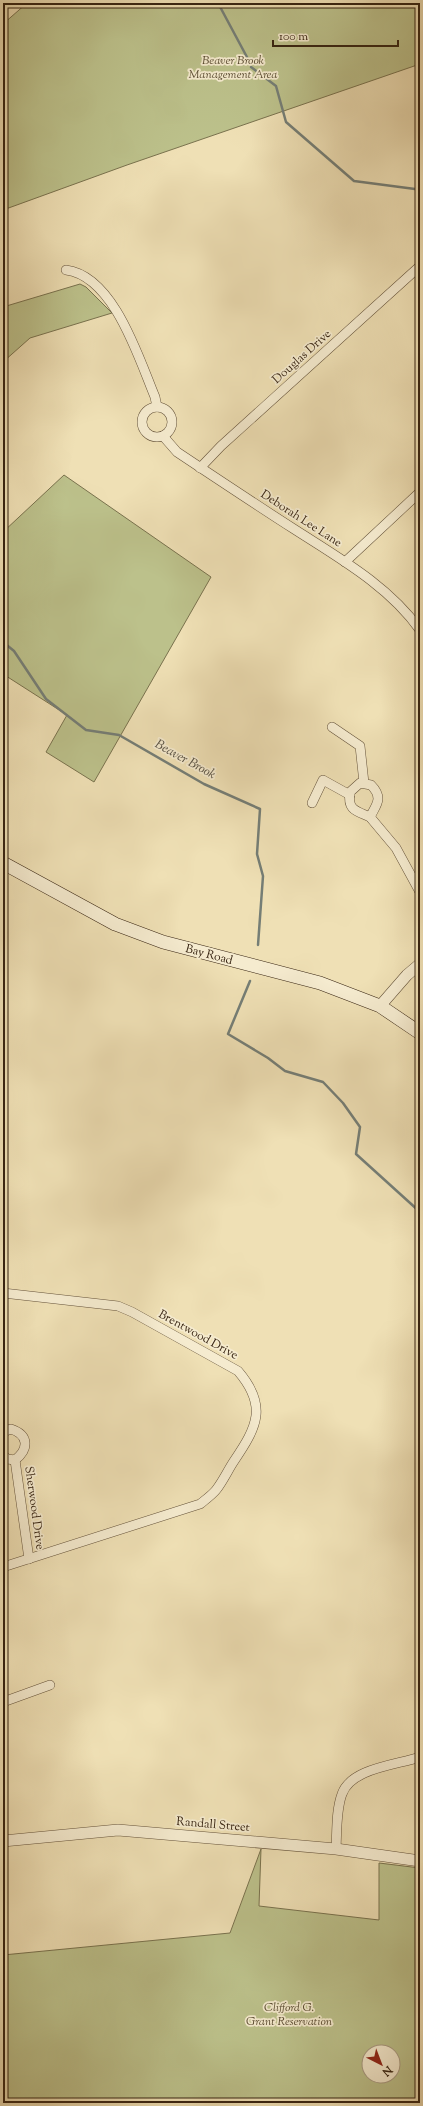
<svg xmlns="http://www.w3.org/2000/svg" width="423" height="2106" viewBox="0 0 423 2106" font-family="'Sorts Mill Goudy',serif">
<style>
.green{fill:#bcc18b;stroke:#79724e;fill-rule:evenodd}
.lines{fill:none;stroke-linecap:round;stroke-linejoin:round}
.stream{stroke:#757e76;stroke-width:2.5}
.minor-casing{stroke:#64523a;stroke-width:10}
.tertiary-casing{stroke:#64523a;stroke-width:12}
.secondary-casing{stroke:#362311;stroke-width:14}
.minor{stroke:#f5ebcf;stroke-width:9}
.tertiary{stroke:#f5ebcf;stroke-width:11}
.secondary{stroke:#f5ebcf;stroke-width:13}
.labels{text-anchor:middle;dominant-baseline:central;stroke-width:3.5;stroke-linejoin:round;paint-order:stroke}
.park-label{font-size:12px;font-style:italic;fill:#584a30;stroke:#f5ebcf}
.street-label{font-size:12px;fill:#362311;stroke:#f5ebcf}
.water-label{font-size:13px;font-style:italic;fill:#565043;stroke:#f5ebcf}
</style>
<rect width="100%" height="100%" fill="#efe0b5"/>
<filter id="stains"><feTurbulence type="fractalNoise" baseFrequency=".005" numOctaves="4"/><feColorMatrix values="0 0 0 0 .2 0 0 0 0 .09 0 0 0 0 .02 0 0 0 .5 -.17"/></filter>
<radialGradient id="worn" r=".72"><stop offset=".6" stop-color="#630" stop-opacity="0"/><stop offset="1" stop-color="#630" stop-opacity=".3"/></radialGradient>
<g class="green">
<polygon points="27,3 415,3 420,6 420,64 127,165 3,210 3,24"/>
<polygon points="80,284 86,287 112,313 30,338 3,362 3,307"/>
<polygon points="64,475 211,577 94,782 46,752 67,715 3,674 3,532"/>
<path d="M261,1849l-2,57 120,14v-57l41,5v235h-417v-148l227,-22zM369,2052h24v24h-24z"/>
</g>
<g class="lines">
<g class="stream">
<polyline points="218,3 248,59"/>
<polyline points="251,67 276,86 286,122 354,181 415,189 420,192"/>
<polyline points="3,642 14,651 46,699 86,730 119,735 204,784 260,809 257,854 263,876 258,945"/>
<polyline points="250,981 228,1034 268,1058 285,1071 323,1082 343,1103 360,1127 356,1154 420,1212"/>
</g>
<g class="minor-casing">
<g id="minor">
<path d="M66,270c48,6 73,89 89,127l2,10"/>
<circle cx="157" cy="422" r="15"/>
<path d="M163,436l14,16c39,26 78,52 117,77 45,29 95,57 126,101"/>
<polyline points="200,468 221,446 420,266"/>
<polyline points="345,562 420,492"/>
<polyline points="332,727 360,746 364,783"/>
<path d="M360,783l11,2c13,13 5,20 -1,32 -13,-6 -23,-6 -20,-25z"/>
<polyline points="312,803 323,780 350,795"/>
<polyline points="370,817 396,848 420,892"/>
<path d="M3,1293l115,13 14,6 106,59c30,35 19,56 -4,90 -6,9 -11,20 -18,29 -4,5 -11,10 -16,14l-197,63"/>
<path d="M3,1432l8,-3c18,6 18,20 4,31l-8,-1 -4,-4"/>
<polyline points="15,1460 29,1559"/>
<polyline points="3,1702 50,1685"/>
<path d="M336,1849c1,-18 0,-39 6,-55 9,-26 55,-29 78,-37"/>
</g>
</g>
<g class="tertiary-casing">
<g id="tertiary">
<polyline points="380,1006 407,975 420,964"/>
<polyline points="3,1841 118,1830 336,1849 420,1861"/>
</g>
</g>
<g class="secondary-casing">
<polyline id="secondary" points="3,863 115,924 163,942 320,983 380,1006 420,1033"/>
</g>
<use href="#minor" class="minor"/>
<use href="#tertiary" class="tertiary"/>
<use href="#secondary" class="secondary"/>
</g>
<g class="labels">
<g class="park-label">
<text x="233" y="61">Beaver Brook<tspan x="233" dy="14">Management Area</tspan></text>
<text x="289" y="2008">Clifford G.<tspan x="289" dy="14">Grant Reservation</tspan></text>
</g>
<g class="street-label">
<text transform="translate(302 357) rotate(-42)">Douglas Drive</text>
<text transform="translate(301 519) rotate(33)">Deborah Lee Lane</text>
<text transform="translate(209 955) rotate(15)">Bay Road</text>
<text transform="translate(198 1335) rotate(29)">Brentwood Drive</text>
<text transform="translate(34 1508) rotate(82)">Sherwood Drive</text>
<text transform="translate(213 1825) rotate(5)">Randall Street</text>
</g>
<g class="water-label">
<text transform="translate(185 760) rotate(29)">Beaver Brook</text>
</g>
</g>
<rect width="423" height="2106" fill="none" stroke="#efe0b5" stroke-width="16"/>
<rect x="4" y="4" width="415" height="2098" fill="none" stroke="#362311" stroke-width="2"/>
<rect x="8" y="8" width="407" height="2090" fill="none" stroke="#362311"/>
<g transform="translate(381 2064) rotate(138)"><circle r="19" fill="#f5ebcf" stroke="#a99b83"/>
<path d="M0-3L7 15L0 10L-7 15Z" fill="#8f2418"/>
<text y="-6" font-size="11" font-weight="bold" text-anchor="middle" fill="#362311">N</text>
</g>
<path d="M273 40v6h125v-6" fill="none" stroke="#362311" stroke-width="2"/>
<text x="279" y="40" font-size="12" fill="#362311" stroke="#f5ebcf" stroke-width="3" paint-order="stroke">100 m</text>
<rect width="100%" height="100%" filter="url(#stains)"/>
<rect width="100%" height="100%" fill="url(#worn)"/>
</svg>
